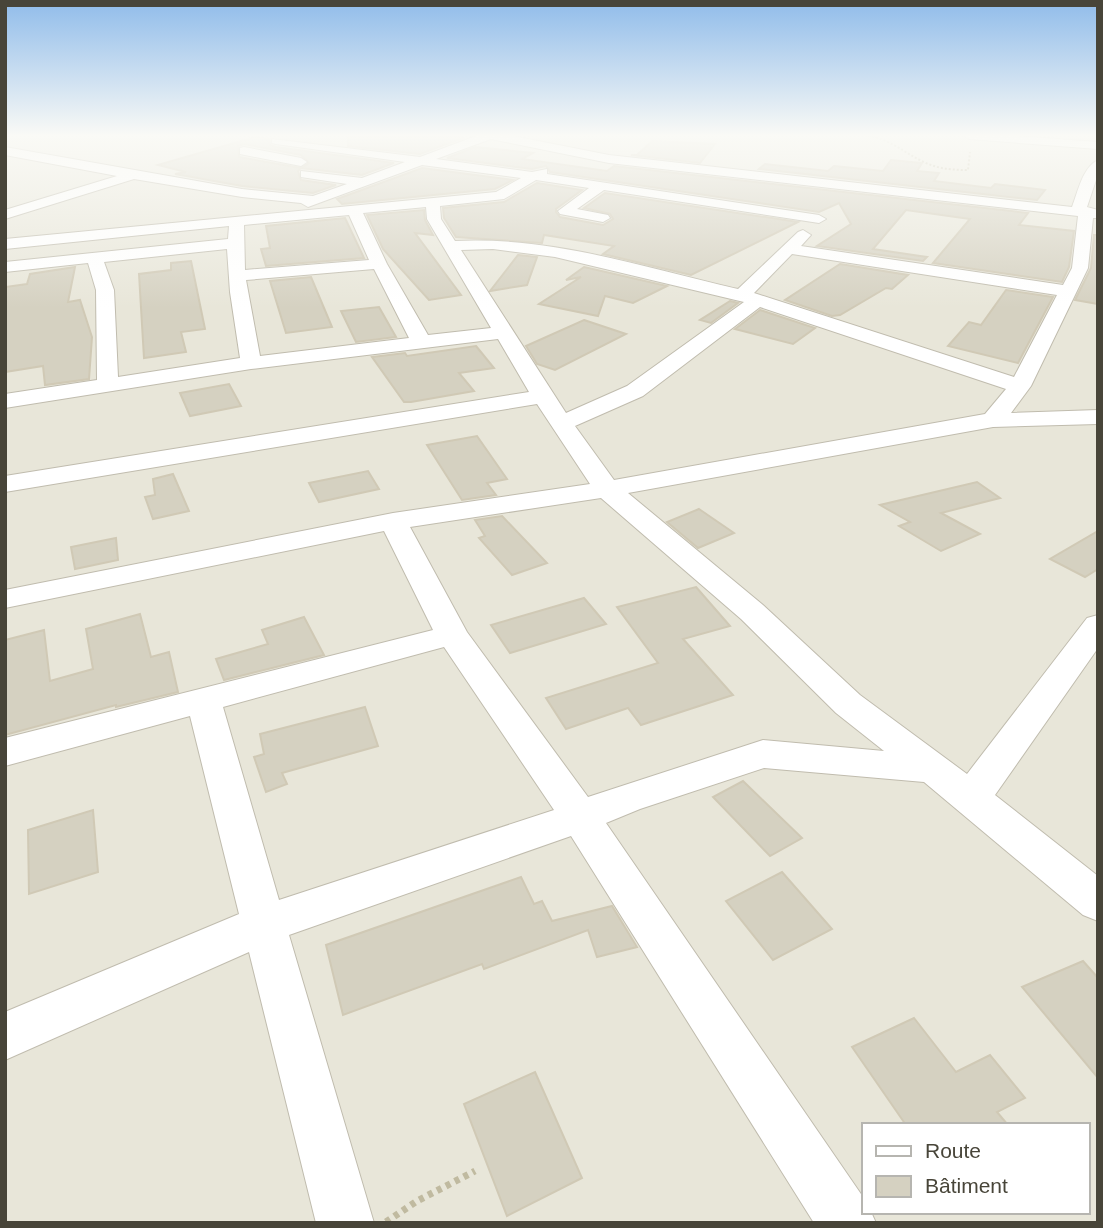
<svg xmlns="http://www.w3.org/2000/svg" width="1103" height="1228" viewBox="0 0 1103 1228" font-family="Arial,sans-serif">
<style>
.residential{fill:#e8e6d9;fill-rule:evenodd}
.building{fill:#d5d1c1;stroke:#d0c9b5;stroke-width:2}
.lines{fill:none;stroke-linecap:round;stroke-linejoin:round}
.street-casing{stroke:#c0bcae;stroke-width:2}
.path-far1{stroke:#c0baa0;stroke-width:2;stroke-dasharray:2 2;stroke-linecap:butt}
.path{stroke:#c0baa0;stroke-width:7;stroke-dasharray:5 5;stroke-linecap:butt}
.street{fill:#fff;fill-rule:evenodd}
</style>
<rect width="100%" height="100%" fill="#f4f3eb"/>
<path class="residential" d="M5,136h1093v1087h-1093zM863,1125h224v87h-224z"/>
<g class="building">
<polygon points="348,136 462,136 463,138 420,154 348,146"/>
<polygon points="255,137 269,139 270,145 276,147 394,163 362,175 301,168 309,163 301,155 244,144 238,146 239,157 301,168 298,171 301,180 336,185 313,193 242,186 175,174 186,172 158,165"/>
<polygon points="652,141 715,144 700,163 631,155 637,155"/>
<polygon points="475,147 533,153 522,159 607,171 614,166 1028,213 1019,225 1074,231 1069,267 1062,282 933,263 970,219 906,210 873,249 927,257 923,261 817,246 851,224 839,203 819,212 550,172 546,166 532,169 447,158"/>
<polygon points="891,160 922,163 917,171 939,173 934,181 991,188 995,184 1045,190 1037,200 759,169 765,164 828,171 834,166 883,171"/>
<polygon points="422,168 513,180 495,189 342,204 337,199"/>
<polygon points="537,183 582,190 556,209 556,212 560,217 603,225 613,219 610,214 584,208 605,193 798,222 691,275 603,254 614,246 544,235 542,243 456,237 444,218 443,208 504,202"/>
<polygon points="424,210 425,220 433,235 415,233 461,295 429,300 383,249 367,215"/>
<polygon points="345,218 364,258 266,266 261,249 270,248 266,226"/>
<polygon points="1094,235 1098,235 1098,304 1075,300 1091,268"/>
<polygon points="518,255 537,257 527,285 490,291"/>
<polygon points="191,261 205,329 181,332 186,352 144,358 139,274 171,270 171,263"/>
<polygon points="840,264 908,275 892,289 886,288 840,315 832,316 785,300"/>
<polygon points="75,267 68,302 80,300 92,337 89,379 45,385 43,366 5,372 5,287 27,284 30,274"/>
<polygon points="584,267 667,286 633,303 605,296 598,316 539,304 581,277 566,280"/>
<polygon points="311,277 332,327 286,333 270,281"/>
<polygon points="1006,290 1053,297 1018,363 948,346 969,322 981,325"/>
<polygon points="730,301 738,303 711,323 700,320"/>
<polygon points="379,307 396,337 356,342 341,311"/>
<polygon points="760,310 815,328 793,344 735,329"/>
<polygon points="584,320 626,334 555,370 537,364 526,346"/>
<polygon points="476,346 494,368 459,373 474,391 411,402 404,402 372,357 405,353 407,356"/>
<polygon points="229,384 241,406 190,416 180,393"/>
<polygon points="477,436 507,479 487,483 496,495 462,500 427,445"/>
<polygon points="368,471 379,489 319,502 309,483"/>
<polygon points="173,474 189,511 153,519 145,497 155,495 153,479"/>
<polygon points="977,482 1000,498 941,513 980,534 941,551 899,526 910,522 880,505"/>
<polygon points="699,509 734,533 698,548 667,522"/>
<polygon points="502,516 547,563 512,575 479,538 485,536 475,520"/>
<polygon points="1098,531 1098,569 1085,577 1050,559"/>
<polygon points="116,538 118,560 75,569 71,547"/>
<polygon points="696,587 730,626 683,639 733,695 641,725 628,708 566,729 546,698 658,663 617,607"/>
<polygon points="584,598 606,624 510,653 491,625"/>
<polygon points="140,614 151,657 169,652 178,692 116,707 116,705 5,735 5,640 44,630 50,681 93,669 86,629"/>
<polygon points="304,617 324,655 224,680 216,659 268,644 262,630"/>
<polygon points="365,707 378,746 282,773 287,784 266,792 254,757 264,754 260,734"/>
<polygon points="743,781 802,838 770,856 713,797"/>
<polygon points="93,810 98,872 29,894 28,830"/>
<polygon points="782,872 832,929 773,960 726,901"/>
<polygon points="521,877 534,904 542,901 552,921 612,906 637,947 597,957 588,930 484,969 482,964 343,1015 326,945"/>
<polygon points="1083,961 1098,978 1098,1078 1022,987"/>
<polygon points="914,1018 956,1072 990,1055 1025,1098 997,1112 1008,1125 906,1125 852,1047"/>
<polygon points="535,1072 582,1178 507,1216 464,1104"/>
</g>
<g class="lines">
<g class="street-casing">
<g id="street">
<path d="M476,136h37l96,19 463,52c6,-15 10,-39 26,-47v14l-11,33 11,3v8h-5l-5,50 -57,118 -20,27 87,-3v14l-105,3 -365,66 135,112 97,90 107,79 120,-156 11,-3v33l-103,147 103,81v45l-15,-6 -159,-133 -160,-14 -124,41 -34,14 257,374v15h8l5,11h-62l-243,-387 -282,99 85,288h-58l-67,-271 -244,108v-48l234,-98 -49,-198 -185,50v-28l428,-108 -49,-99 -379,77v-18l388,-77 197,-29 -53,-80 -532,88v-16l524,-84 -31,-53 -247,30 -246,39v-14l92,-14 -1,-90 -8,-27 -83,9v-10l223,-23 1,-13 -224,23v-10l491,-47 25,-14 -99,-13 -114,42 -7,-4 -59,-6 -108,-18 -129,40v-9l112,-34 -112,-21v-8l237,42 71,7 34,-12 -46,-7v-6l61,7 43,-16 -129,-18 -4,-1v-4l148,18zM491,139l118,24 469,53 -6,52 -9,17 -262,-39 10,-11 -8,-5 -5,2 -60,57c-92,-21 -187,-53 -283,-48l-14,-22 -1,-13 64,-7 32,-19 53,8 -31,23 2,3 43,8 7,-4 -2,-3 -31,-6 27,-19 215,33 7,-4 -7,-4 -272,-41v-5l-15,3 -96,-13zM426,207l1,12 64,109 -63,7 -41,-71 -24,-51zM349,215l20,45 -124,10 -1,-45zM227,249l3,43 10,66 -122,19 -4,-87 -10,-28zM493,249l62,8 189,45 -117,84 -61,27 -105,-163zM792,254l265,41 -43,82 -260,-84zM374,269l35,69 -149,18 -14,-76zM760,307l246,82 -21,25 -371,66 -39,-54 68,-30zM601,498l140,121 95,94 48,38 -121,-11 -175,57 -121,-165 -57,-105zM444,647l110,163 -275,90 -56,-193z"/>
<polygon points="964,136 1017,136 1098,142 1098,149 969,139"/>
<polygon points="244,147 301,158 307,162 301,166 240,154 240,148"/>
</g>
</g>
<path class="path-far1" d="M868,136c23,3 36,17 56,26 14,7 29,8 44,8l2,-18"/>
<polyline class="path" points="386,1222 417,1201 475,1171"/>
<use href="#street" class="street"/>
</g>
<linearGradient id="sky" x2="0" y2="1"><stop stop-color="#90bcea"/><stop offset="0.44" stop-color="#fafaf6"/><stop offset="1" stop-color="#fafaf6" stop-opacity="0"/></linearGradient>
<rect width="1103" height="308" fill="url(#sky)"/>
<rect width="1103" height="1228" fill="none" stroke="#484539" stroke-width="14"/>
<rect x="862" y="1123" width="228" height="91" fill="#ffffff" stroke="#b6b5b0" stroke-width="2"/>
<rect x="876" y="1146" width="35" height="10" fill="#ffffff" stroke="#b6b5b0" stroke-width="2"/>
<text x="925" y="1158" font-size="21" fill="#484539">Route</text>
<rect x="876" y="1176" width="35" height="21" fill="#d5d1c1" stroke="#b6b5b0" stroke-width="2"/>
<text x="925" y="1193" font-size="21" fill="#484539">Bâtiment</text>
</svg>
